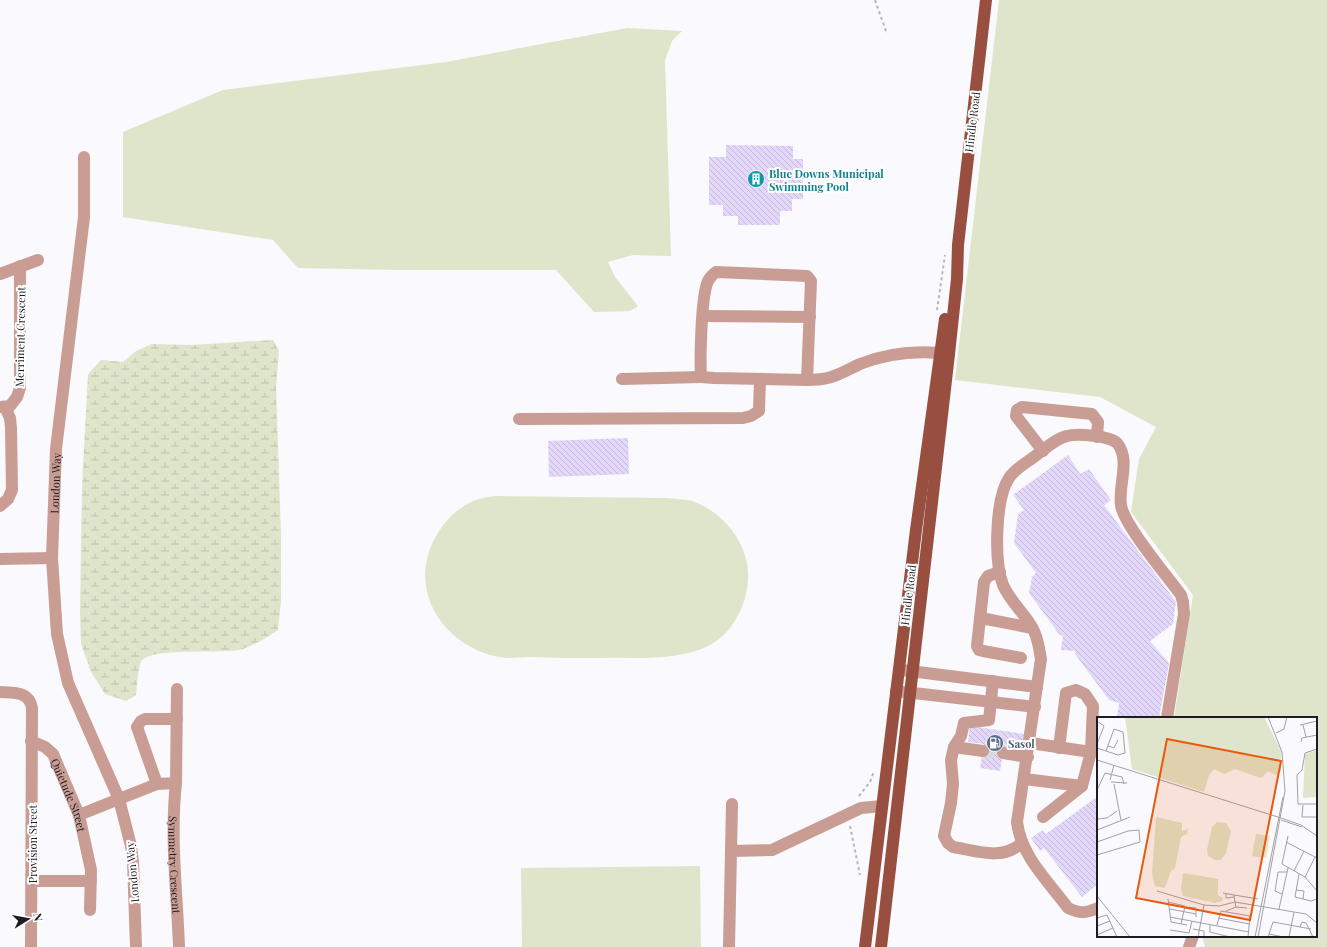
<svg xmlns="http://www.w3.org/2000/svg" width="1327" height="947" viewBox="0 0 1327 947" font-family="'Playfair Display',serif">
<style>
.grass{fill:#dee5ca}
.wetland{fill:url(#wetland-marsh)}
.building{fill:url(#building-back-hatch)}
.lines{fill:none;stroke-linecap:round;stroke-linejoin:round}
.minor-tunnel{stroke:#d9d8dc;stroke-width:12;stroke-dasharray:12 6;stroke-linecap:butt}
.path{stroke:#b7b6bb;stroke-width:2;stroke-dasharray:3 3;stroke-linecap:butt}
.minor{stroke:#c99d94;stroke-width:12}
.major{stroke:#984f40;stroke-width:12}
.labels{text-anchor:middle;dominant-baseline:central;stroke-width:4;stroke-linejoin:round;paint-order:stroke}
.street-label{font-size:11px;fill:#1e1b23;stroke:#fff}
.culture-label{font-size:11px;font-weight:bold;fill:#0d838f;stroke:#fff;text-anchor:start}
.service-label{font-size:11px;font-weight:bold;fill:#4e5e75;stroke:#fff;text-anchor:start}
.inset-road{fill:none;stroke:#a2a0a6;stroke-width:1}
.view{fill:#e8590c;fill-opacity:0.15;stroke:#e8590c;stroke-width:2}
.inset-edge{fill:none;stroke:#1e1b23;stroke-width:2}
</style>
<defs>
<pattern id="wetland-marsh" width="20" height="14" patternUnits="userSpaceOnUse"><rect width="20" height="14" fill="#dee5ca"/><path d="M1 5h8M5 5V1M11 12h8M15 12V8" fill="none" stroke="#bec4ad"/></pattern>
<pattern id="building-back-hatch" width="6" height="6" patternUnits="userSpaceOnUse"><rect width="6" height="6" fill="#e4d8fa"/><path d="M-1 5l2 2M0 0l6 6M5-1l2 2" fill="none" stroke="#c3b9d6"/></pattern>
</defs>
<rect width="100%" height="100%" fill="#faf9fd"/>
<g class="grass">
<polygon points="999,0 1327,0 1327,947 1205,947 1202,936 1316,936 1316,718 1174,718 1193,595 1131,512 1139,459 1156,427 1100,397 955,380"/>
<polygon points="627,28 682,31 672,41 665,60 671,256 633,255 608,262 615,277 638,306 630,311 594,312 556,270 398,270 298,268 273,240 123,217 123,132 223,90 446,62"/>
<path d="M496,496l170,2c8,1 18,1 26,3 32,11 58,44 56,78 -1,25 -15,54 -38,66 -33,17 -74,12 -110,13 -24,0 -47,0 -70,-1 -9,0 -20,2 -30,0 -50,-8 -89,-58 -70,-108 8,-21 23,-39 43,-48 7,-3 16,-4 23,-5z"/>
<polygon points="700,866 701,947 522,947 521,868"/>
</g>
<path class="wetland" d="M273,340l6,11 -3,36 5,147v67l-3,29c-11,7 -23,15 -35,19 -20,6 -94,-3 -102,13 -3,5 -4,26 -5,33l-10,6 -21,-7 -14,-22 -10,-28 -1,-33 2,-124 6,-113 13,-14 22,2 13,-11 16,-7 40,1z"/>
<g class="building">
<polygon points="726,145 793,146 793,159 803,159 803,199 792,199 792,211 780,211 780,225 738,225 738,216 723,216 723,205 709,205 709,157 726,157"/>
<polygon points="628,438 629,474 549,477 548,441"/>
<polygon points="1068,455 1080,474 1089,469 1111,500 1104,505 1176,602 1173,624 1150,641 1169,663 1159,718 1117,718 1119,703 1109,700 1075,654 1075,651 1061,650 1063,636 1059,634 1029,593 1032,577 1036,573 1014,543 1018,514 1024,510 1013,495"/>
<polygon points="970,726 1024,734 1022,750 1004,747 1000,771 980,768 984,744 968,742"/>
<polygon points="1098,796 1098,884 1082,897 1044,848 1040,851 1031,838 1043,830 1046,834"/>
</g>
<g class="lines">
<polyline class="minor-tunnel" points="983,751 1003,753"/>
<g class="path">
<polyline points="875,0 887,34"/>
<polyline points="937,310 945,255"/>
<polyline points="859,796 870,782 874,771"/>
<polyline points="850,826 860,875"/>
</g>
<g class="minor">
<polyline points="0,274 38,260"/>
<polyline points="703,316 810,317"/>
<polyline points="622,379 701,377"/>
<path d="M807,380l4,-99 -4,-5 -91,-4c-4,3 -6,5 -8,9 -7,15 -8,78 -7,96l13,1 93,2c25,0 32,-6 53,-16 28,-11 59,-14 89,-10"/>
<polyline points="0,407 10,406 17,397 20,388 20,266"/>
<polyline points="519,419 743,418 751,416 759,411 760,379"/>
<polyline points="1043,451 1016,416 1017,410 1022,407 1092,414 1098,422 1097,437"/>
<polyline points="0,506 8,499 12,490 11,428 10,418 5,407"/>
<polyline points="0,559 52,558"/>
<polyline points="1000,572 988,576 984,582 977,646 979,650 983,651 1021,658"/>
<polyline points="981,618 1032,628"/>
<polyline points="902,670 1037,687"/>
<path d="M993,681l-4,39 -25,3 -3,13 -7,11 -3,13 2,24 -2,19 -7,33 4,7 5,4c25,4 48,14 69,-4"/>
<polyline points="896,691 1035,707"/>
<path d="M0,692c14,1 29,-1 32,16l-1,239"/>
<path id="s1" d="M31,741l14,6 8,7 26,61 12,55 -1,40"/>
<polyline points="1030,743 1091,752"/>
<polyline points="954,747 983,751"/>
<polyline points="1003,753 1028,757"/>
<polyline points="1024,779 1082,786"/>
<path id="s2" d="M176,783c-6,55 1,109 3,164"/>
<polyline points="157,784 137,727 141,721 145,719 177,719"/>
<path id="s3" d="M79,815l40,-16 -51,-116 -11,-49 -5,-76 4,-109 28,-232v-60"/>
<polyline points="1043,817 1082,786 1091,752 1093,706 1085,694 1076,690 1066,693 1059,748"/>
<polyline points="731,851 772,850 861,808 882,806"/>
<polyline points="32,881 91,881"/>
<path d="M1098,908c-12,5 -18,6 -30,0 -20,-27 -47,-52 -51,-86l24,-163c-2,-11 -3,-22 -9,-32 -8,-14 -22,-26 -29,-42 -9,-23 -8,-86 6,-107 6,-10 21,-17 30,-25 8,-6 18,-15 28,-17 10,-3 43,0 50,7 14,17 1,42 4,62 2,19 47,72 60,90l2,7 1,12 -17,104"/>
<polyline points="136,947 133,862 131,846 119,799 157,784 176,783 177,689"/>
<polyline points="729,947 732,804"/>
<polyline points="1189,947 1193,936"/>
</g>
<g class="major">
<polyline points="865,947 916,530 945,319"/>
<polyline points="881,947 949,354 957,279 958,245 986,0"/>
</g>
</g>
<defs>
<g id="building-disc" transform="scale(0.9)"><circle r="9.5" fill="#0f9aa8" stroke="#fff"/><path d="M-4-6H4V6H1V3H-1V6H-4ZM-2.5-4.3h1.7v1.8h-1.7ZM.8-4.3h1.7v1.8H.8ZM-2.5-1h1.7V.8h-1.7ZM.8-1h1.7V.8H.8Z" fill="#fff"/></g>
<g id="fuel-disc" transform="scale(0.9)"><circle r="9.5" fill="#5c6f8a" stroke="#fff"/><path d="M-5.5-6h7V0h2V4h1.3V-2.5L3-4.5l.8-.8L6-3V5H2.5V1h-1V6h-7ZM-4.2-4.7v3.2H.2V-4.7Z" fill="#fff"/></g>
</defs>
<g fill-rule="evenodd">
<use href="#building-disc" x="756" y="179"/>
<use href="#fuel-disc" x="995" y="743"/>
</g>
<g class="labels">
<g class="street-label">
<text transform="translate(972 122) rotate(-83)">Hindle Road</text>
<text transform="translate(20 337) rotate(-89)">Merriment Crescent</text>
<text stroke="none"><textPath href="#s3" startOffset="371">London Way</textPath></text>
<text transform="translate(908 595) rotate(-83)">Hindle Road</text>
<text stroke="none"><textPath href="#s1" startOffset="70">Quietude Street</textPath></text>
<text transform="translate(32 844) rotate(-90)">Provision Street</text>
<text stroke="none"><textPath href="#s2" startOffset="82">Symmetry Crescent</textPath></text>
<text transform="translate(132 872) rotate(-95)">London Way</text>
</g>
<g class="culture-label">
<text x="769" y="173">Blue Downs Municipal<tspan x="769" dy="13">Swimming Pool</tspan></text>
</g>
<g class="service-label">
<text x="1008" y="743">Sasol</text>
</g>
</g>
<g transform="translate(1097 717)">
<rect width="220" height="220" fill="#faf9fd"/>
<path d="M28,0h139l17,34v21l-5,3 -8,-4 -7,7 -26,-9 -11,5 -10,-5 -5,6 -5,17 -72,-23zM220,33v47l-14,1 2,-44zM59,100l26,6v8l6,-2 -1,5 -6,3 -6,31 -4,3 -6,17 -10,-2 -3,-13zM120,105l9,1 5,8 -5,22 -5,7h-6l-7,-4 -1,-6 5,-23zM159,117l14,2 -4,22 -14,-2z" fill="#dee5ca"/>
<path d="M86,156l35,6v16l5,3 -1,3 -7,2 -32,-7 -2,-8z" fill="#dee5ca"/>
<path class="inset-road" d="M0,4l7,5 -7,18M203,8l17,-4M206,8l3,12M179,16l8,-4 3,-12M204,25l1,-4 15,-3M11,29l6,2 4,-8M0,31l21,7 7,-2 -2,-21 -9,-3 -8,22M220,32l-12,4 -3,17 -5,5 1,29h19M0,43l184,58M13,63l4,-15M14,65l16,1M17,67l7,36M0,73l8,-17 17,4 2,7M206,88l-1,12h15M184,101l20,7 16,11M0,102l10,-1 10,-7M184,103l21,7M0,113l33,-13M191,119l-6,28 23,13 12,14M0,125l31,-11 11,-1 1,12 -43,13M189,125l31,16M197,154l10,-20M202,157l-4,23 16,4 6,-2M208,160l10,-20M199,173l8,1 -1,8M60,174l47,14 15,1 16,-4 1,5M126,176l11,2 1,7 71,12 11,9M129,176v5l8,-1M185,177l-7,-3 3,-19h9M137,178l24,4M0,179l33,41M71,182l3,23 16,3M71,185l17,4 -4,18M88,190l11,1v9M73,192l26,5M182,192l9,-41M129,194l10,-4 11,1M73,200l79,15M0,201l10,-3 10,22M121,201l32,6M113,208v7l20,5M120,208l4,-14 29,5 -2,21M0,209l13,-5M203,210l2,-5 4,1 7,14M96,212l11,2v6M73,213l19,3 3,-12M172,217l14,3M0,218l16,-7M101,220l6,-32M158,220l28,-140M161,220l27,-146 -3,-39 -14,-35M171,220l5,-15 38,7M192,220l5,-25"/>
<path class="view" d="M70,22l114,22 -31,159 -114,-22z"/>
<rect width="220" height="220" class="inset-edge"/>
</g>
<g transform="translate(28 919) rotate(79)" stroke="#ffffff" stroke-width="3" paint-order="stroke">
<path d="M0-3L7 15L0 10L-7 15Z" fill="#1e1b23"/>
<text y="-6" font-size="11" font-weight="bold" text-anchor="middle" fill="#1e1b23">N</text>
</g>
</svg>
